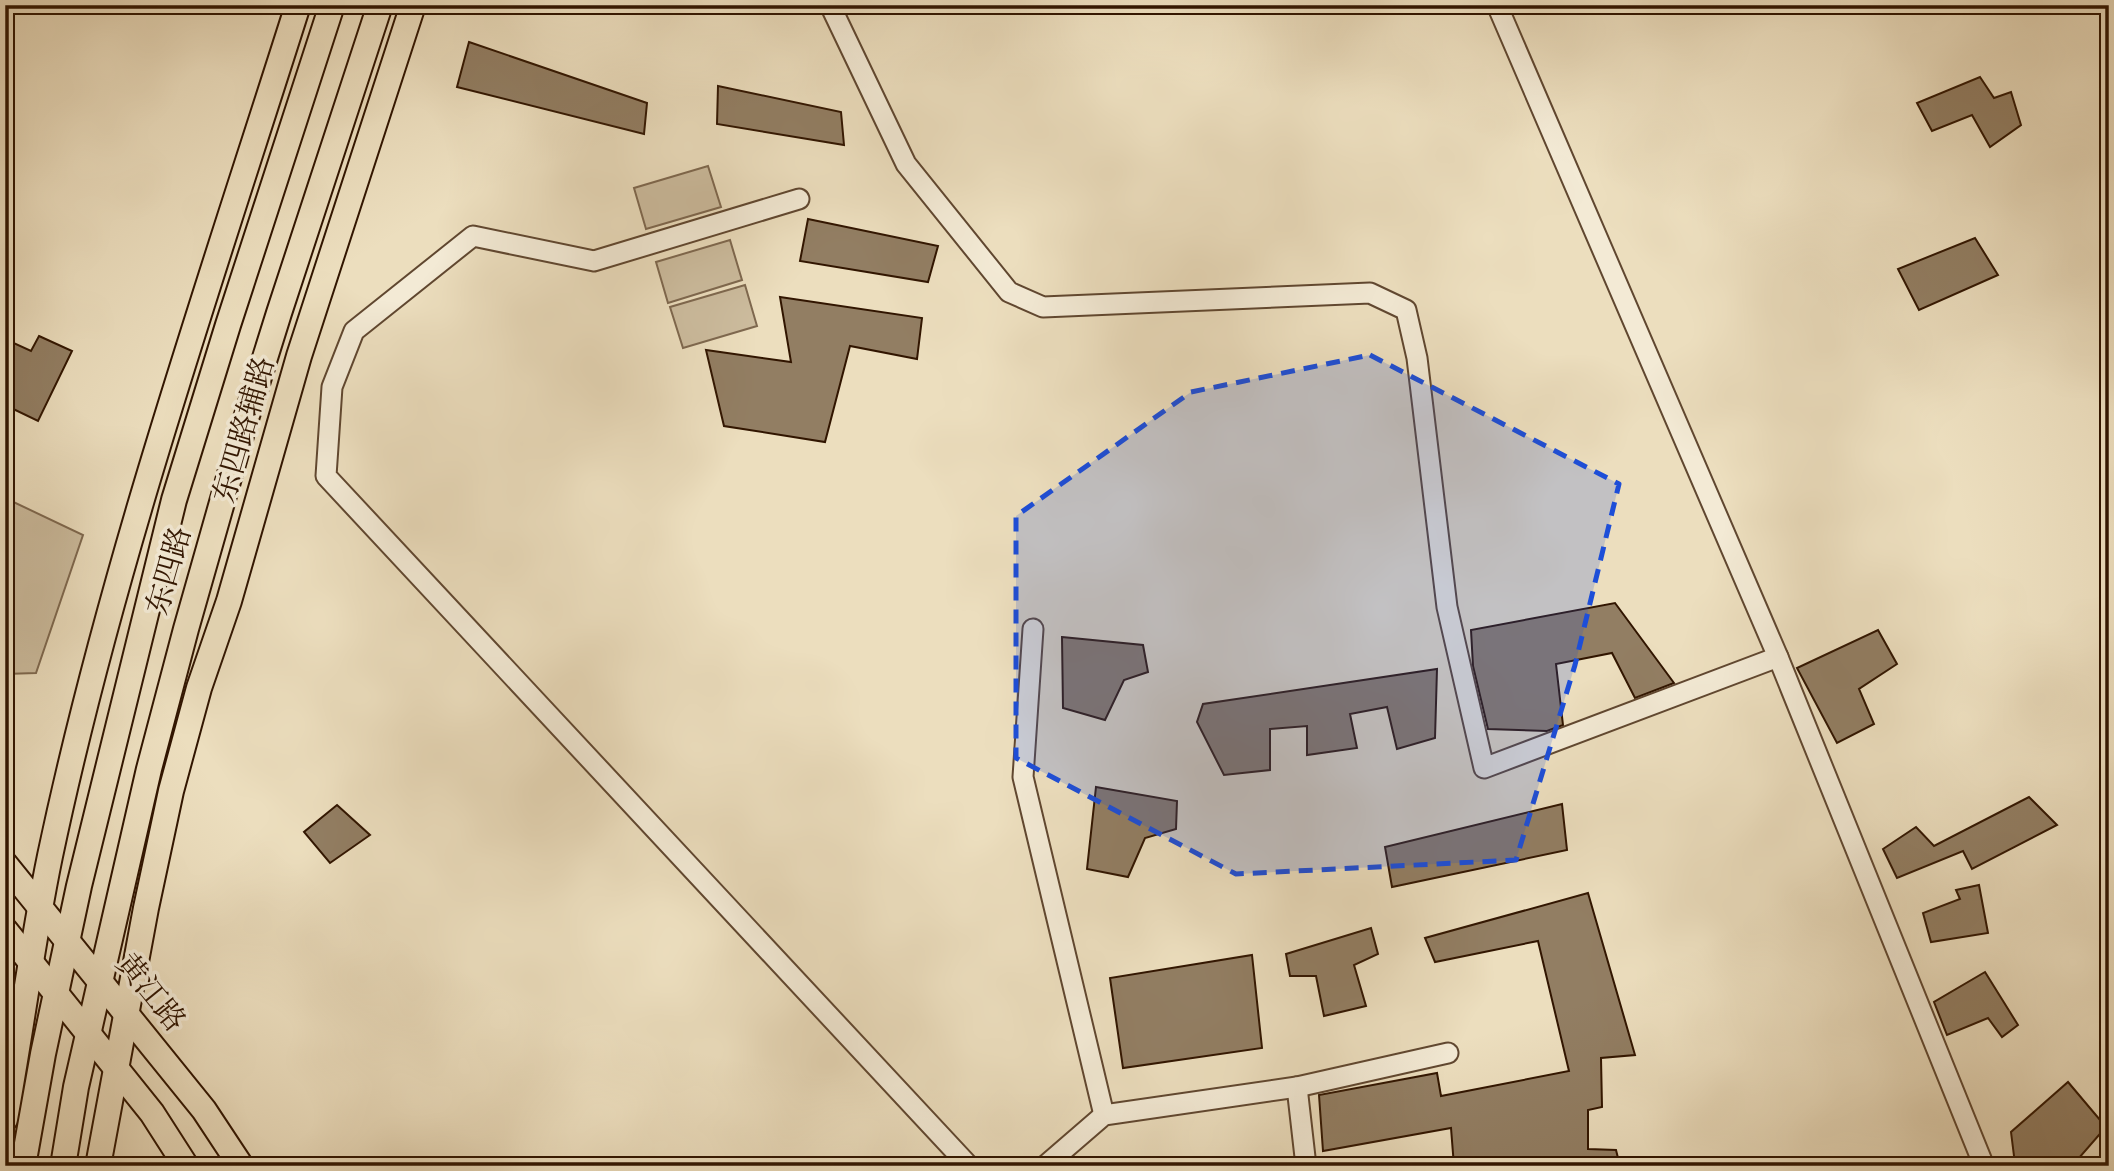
<svg xmlns="http://www.w3.org/2000/svg" width="2114" height="1171" viewBox="0 0 2114 1171" font-family="'IM FELL DW Pica','Noto Serif SC',serif">
<style>
.green{fill:#ccbc9e;stroke:#7e684f;stroke-width:2}
.building{fill:#927e63;stroke:#311500;stroke-width:2}
.lines{fill:none;stroke-linecap:round;stroke-linejoin:round}
.minor-casing{stroke:#604730;stroke-width:23}
.major-casing{stroke:#311500;stroke-width:28}
.minor{stroke:#f3ead5;stroke-width:19}
.major{stroke:#ecdebe;stroke-width:24}
.marked{fill:#1d4ed8;fill-opacity:0.2;stroke:#1d4ed8;stroke-width:5;stroke-dasharray:14 9;stroke-linejoin:round}
.labels{text-anchor:middle;dominant-baseline:central;stroke-width:7;stroke-linejoin:round;paint-order:stroke}
.street-label{font-size:30px;fill:#311500;stroke:#f3ead5}
</style>
<rect width="100%" height="100%" fill="#ecdebe"/>
<filter id="stains"><feTurbulence type="fractalNoise" baseFrequency=".00286" numOctaves="4"/><feColorMatrix values="0 0 0 0 .2 0 0 0 0 .09 0 0 0 0 .02 0 0 0 .5 -.17"/></filter>
<radialGradient id="worn" r=".72"><stop offset=".6" stop-color="#630" stop-opacity="0"/><stop offset="1" stop-color="#630" stop-opacity=".3"/></radialGradient>
<g class="green">
<polygon points="708,166 721,207 646,229 634,188"/>
<polygon points="730,240 742,280 668,303 656,262"/>
<polygon points="745,285 757,326 683,348 670,307"/>
<polygon points="5,498 83,535 36,673 5,674"/>
</g>
<g class="building">
<polygon points="469,42 647,103 644,134 457,87"/>
<polygon points="1980,77 1994,98 2011,92 2021,125 1990,147 1972,115 1932,131 1917,103"/>
<polygon points="718,86 841,112 844,145 717,124"/>
<polygon points="808,219 938,246 928,282 800,261"/>
<polygon points="1975,238 1998,275 1919,310 1898,269"/>
<polygon points="780,297 922,318 917,359 850,346 825,442 724,426 706,350 791,362"/>
<polygon points="39,336 72,351 38,421 5,405 5,339 31,351"/>
<polygon points="1615,603 1674,683 1635,698 1612,653 1556,664 1563,725 1547,731 1488,729 1473,666 1471,630"/>
<polygon points="1878,630 1897,664 1859,689 1874,724 1837,743 1797,668"/>
<polygon points="1062,637 1143,645 1148,672 1124,680 1105,720 1063,708"/>
<polygon points="1437,669 1435,738 1397,749 1387,707 1350,714 1357,748 1307,755 1307,726 1270,729 1270,770 1224,775 1197,722 1203,704"/>
<polygon points="1096,787 1177,801 1176,829 1145,838 1128,877 1087,869"/>
<polygon points="2029,797 2057,825 1972,869 1963,851 1897,878 1883,849 1916,827 1934,846"/>
<polygon points="1562,804 1567,850 1392,887 1385,847"/>
<polygon points="337,805 370,835 330,863 304,832"/>
<polygon points="1979,885 1988,933 1931,942 1923,913 1960,899 1956,890"/>
<polygon points="1588,893 1635,1055 1601,1058 1602,1107 1588,1110 1588,1149 1616,1150 1620,1166 1454,1166 1451,1128 1323,1151 1319,1095 1437,1073 1441,1096 1569,1071 1538,941 1435,962 1425,938"/>
<polygon points="1371,928 1378,954 1354,965 1366,1006 1324,1016 1316,976 1290,976 1286,954"/>
<polygon points="1252,955 1262,1048 1123,1068 1110,978"/>
<polygon points="1985,972 2018,1025 2002,1037 1988,1018 1947,1035 1934,1002"/>
<polygon points="2068,1082 2106,1127 2072,1166 2010,1166 2014,1156 2011,1132"/>
</g>
<g class="lines">
<g class="minor-casing">
<g id="minor">
<polyline points="830,5 906,164 1009,292 1043,307 1370,293 1406,310 1417,358 1447,607 1484,768 1778,657"/>
<polyline points="1497,5 1778,657 1984,1166"/>
<polyline points="799,199 594,261 473,236 354,331 332,387 326,476 969,1166"/>
<polyline points="1033,629 1023,777 1104,1115"/>
<polyline points="1297,1087 1306,1166"/>
<polyline points="1045,1166 1104,1115 1297,1087 1448,1053"/>
</g>
</g>
<g class="major-casing">
<g id="major">
<polyline points="5,864 204,1110 241,1166"/>
<polyline points="5,930 152,1113 186,1166"/>
<path d="M5,1119c16,-87 27,-176 45,-263 61,-289 159,-570 248,-851"/>
<polyline points="23,1166 43,1054 79,886 174,500 228,325 332,5"/>
<polyline points="63,1166 76,1087 149,769 186,629 244,425 279,313 380,5"/>
<polyline points="98,1166 146,908 171,791 199,688 229,601 299,356 413,5"/>
</g>
</g>
<use href="#minor" class="minor"/>
<use href="#major" class="major"/>
</g>
<path class="marked" d="M1370,355l249,129 -44,181 -59,195 -280,14 -220,-116v-242l175,-124z"/>
<g class="labels">
<g class="street-label">
<text transform="translate(245 430) rotate(-74)">东四路辅路</text>
<text transform="translate(170 571) rotate(-74)">东四路</text>
<text transform="translate(150 993) rotate(51)">黄江路</text>
</g>
</g>
<rect width="2114" height="1171" fill="none" stroke="#ecdebe" stroke-width="28"/>
<rect x="7" y="7" width="2100" height="1157" fill="none" stroke="#311500" stroke-width="3.5"/>
<rect x="14" y="14" width="2086" height="1143" fill="none" stroke="#311500" stroke-width="2"/>
<rect width="100%" height="100%" filter="url(#stains)"/>
<rect width="100%" height="100%" fill="url(#worn)"/>
</svg>
